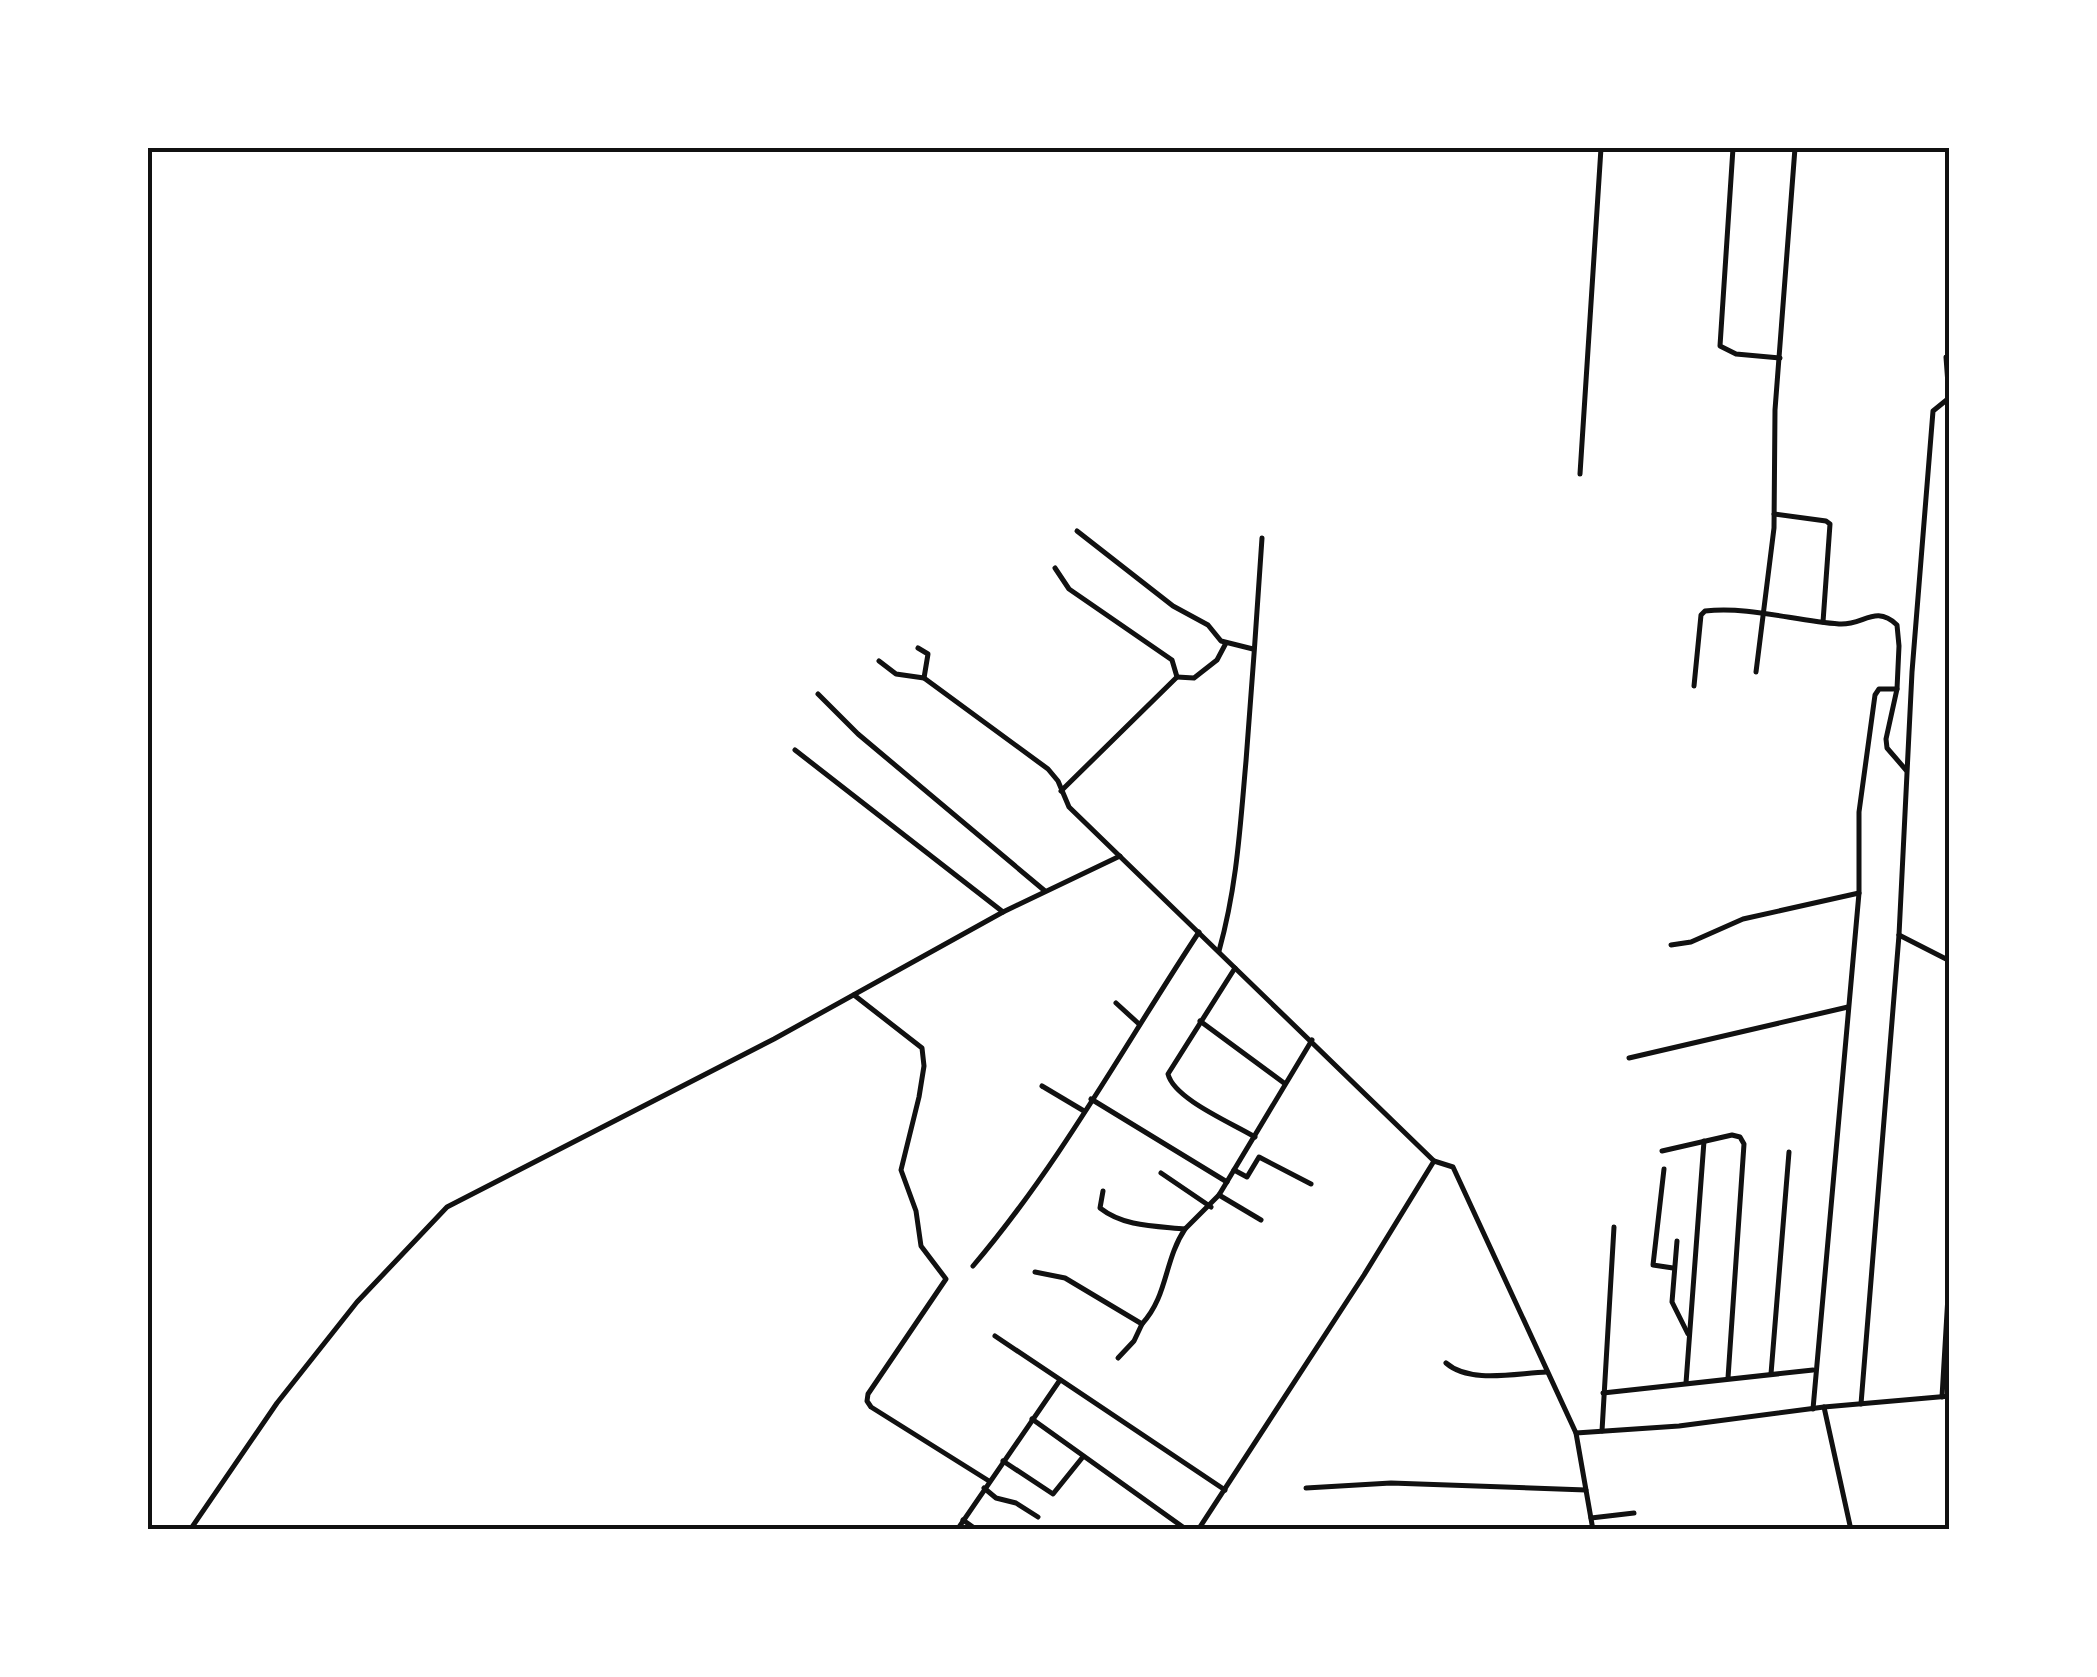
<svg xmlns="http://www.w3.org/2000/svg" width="2097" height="1677" viewBox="0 0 2097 1677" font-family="Inter,sans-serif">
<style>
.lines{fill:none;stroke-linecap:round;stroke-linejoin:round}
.minor{stroke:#111;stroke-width:5}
.neatline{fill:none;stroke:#111;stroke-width:4}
</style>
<rect width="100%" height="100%" fill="#fff"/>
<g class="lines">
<g class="minor">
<polyline points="1733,148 1720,346 1736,354 1780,358"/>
<polyline points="1580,474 1601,148"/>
<polyline points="1774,514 1826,521 1830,524 1823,622"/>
<polyline points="1077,531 1173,606 1208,625 1221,641 1253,649"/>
<polyline points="1055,568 1069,589 1172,660 1177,677 1061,791"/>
<polyline points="918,648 928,654 924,678"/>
<polyline points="879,661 896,674 924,678 1048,769 1058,781 1069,807 1434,1161 1453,1167 1576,1433 1593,1530"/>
<polyline points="1756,672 1774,528 1775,410 1795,148"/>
<polyline points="1177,677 1194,678 1217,660 1226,643"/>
<path d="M1694,686l7,-71 4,-4c44,-5 90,10 134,13 24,2 36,-20 58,1l2,21 -2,43 -11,50 1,9 19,22"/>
<polyline points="818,694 858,734 1045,891"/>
<polyline points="795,750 1003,912 1120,856"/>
<polyline points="1899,935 1950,961"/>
<polyline points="1671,945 1691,942 1743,919 1859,893"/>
<path d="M1219,951c18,-65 21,-123 27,-190 6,-75 11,-148 16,-223"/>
<path d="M1235,968l-67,106c6,25 64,49 87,63"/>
<polyline points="854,995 922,1048 924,1066 919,1097 901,1170 916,1211 921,1246 946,1279 868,1394 867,1401 871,1407 989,1481"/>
<polyline points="1116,1003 1139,1024"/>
<polyline points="1200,1021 1284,1083"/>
<polyline points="1629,1058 1848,1007"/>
<polyline points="1042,1086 1084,1111"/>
<polyline points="1091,1099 1227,1182"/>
<polyline points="1662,1151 1732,1135 1740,1137 1744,1144 1728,1378"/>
<polyline points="1664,1169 1653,1265 1673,1268"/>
<polyline points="1234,1170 1247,1177 1259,1157 1311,1184"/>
<polyline points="1161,1173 1211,1207"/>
<path d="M1103,1191l-3,17c24,19 56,18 85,21l34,-34 93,-155"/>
<polyline points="1219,1195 1261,1220"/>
<polyline points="1677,1241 1672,1302 1688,1334"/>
<path d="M973,1266c87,-102 152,-222 226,-334"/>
<path d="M1035,1272l30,6 77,46c26,-28 22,-64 43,-95"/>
<polyline points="995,1336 1225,1490"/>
<polyline points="1118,1358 1134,1341 1142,1324"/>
<path d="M1446,1363c24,21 70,10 101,9"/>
<polyline points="1771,1374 1789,1152"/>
<polyline points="1686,1383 1704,1141"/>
<polyline points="1603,1393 1813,1370"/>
<polyline points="1942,1397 1950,1262"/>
<polyline points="1861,1404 1899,935 1912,672 1933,411 1949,398 1946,357"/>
<polyline points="1824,1407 1851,1530"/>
<polyline points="1813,1409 1859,893 1859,812 1875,695 1879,689 1897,689"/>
<polyline points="1032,1419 1187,1530"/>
<polyline points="1602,1431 1614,1227"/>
<polyline points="1576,1433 1679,1426 1824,1407 1950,1396"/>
<polyline points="1003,1461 1053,1494 1082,1458"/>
<polyline points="984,1488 996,1498 1016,1503 1038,1517"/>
<polyline points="1306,1488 1391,1483 1586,1490"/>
<polyline points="1591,1518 1634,1513"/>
<polyline points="963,1520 977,1530"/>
<polyline points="190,1530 277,1403 357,1302 447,1207 774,1039 1003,912"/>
<polyline points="957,1530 1060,1380"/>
<polyline points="1198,1530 1364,1275 1434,1161"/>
</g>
</g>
<rect width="2097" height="1677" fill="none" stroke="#ffffff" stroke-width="300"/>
<rect x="150" y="150" width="1797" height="1377" class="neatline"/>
</svg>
